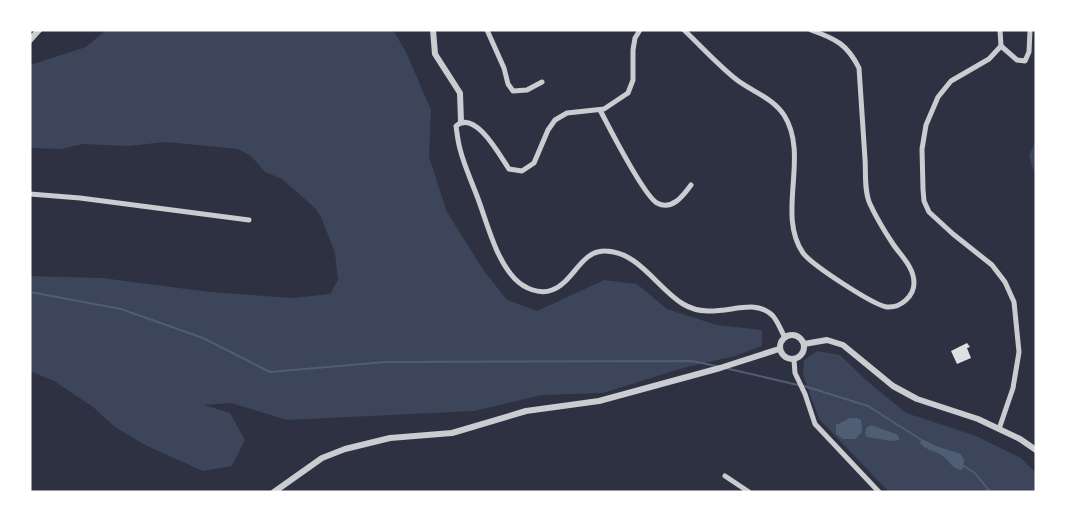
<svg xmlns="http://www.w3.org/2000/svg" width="1066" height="522" viewBox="0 0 1066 522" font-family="Karla,sans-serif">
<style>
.green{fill:#3c4559}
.water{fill:#4f5d75}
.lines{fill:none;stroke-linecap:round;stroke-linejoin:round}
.stream{stroke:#4f5d75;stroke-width:2}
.building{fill:#e0e0e3}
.minor{stroke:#caccd0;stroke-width:5}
.tertiary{stroke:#caccd0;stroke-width:6}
</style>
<rect width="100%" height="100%" fill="#2d3142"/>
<g class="green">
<polygon points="106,30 393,30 406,52 431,110 429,157 447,212 484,271 507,300 537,311 604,280 637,284 667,309 717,325 762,330 762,346 735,356 683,368 603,393 542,395 474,411 287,420 231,403 204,405 230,413 245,440 232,466 203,471 147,446 115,427 93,407 54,381 30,371 30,276 102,278 210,292 292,298 330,294 338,280 335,253 321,217 316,209 282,179 265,172 251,156 238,149 166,142 128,146 83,144 61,149 30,148 30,65 86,47"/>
<polygon points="1036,139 1036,178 1029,156"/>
<polygon points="817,351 840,355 867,381 906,413 976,436 1021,458 1036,473 1036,492 888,491 819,419 803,375 804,360"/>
</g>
<g class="water">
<polygon points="850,418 857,418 861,420 862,432 855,439 843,439 836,434 836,425"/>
<polygon points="871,425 896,434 899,437 899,440 891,441 867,437 865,434 866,428"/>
<path d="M922,439l17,8 22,7 3,6 -1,9 -3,1c-8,-2 -9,-7 -15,-12 -8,-8 -18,-6 -25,-15z"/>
</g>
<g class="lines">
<g class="stream">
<polyline points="30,292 121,309 203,338 270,372 385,362 692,361 716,366"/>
<polyline points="725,368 798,385"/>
<polyline points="804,386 868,406 923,441"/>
<polyline points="964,466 975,473 990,492"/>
</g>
</g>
<polygon class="building" points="967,343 970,347 967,348 971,358 957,364 951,351"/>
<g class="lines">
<g class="minor">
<polyline points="487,30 504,68 508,84 513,91 527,90 542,82"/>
<path d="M640,30l-5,8 -2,12v30l-5,13 -24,16 -37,4 -12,7 -7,10 -14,33 -12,8 -13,-2c-9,-13 -34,-60 -53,-43 1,7 2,16 4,23 4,16 11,31 17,47 10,26 18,62 38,83 9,9 24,16 37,11 21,-7 29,-40 53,-39 33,0 52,37 78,53 33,20 68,-11 90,12 5,6 8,14 11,20"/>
<path d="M684,30c18,17 34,35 53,50 16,12 36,18 47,35 26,41 -8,99 19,138 9,12 70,52 84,54 14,1 27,-11 27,-24 0,-16 -13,-27 -21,-39 -8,-12 -17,-27 -23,-40 -6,-13 -4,-31 -5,-45 -2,-30 -4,-61 -6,-91 -12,-24 -23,-29 -48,-38"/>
<polyline points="1001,46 1017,60 1025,61 1029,52 1030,30"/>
<path d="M600,110c9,17 43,85 57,93 15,8 26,-7 34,-18"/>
<polyline points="30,194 80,198 249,220"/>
<polyline points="794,360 795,373 805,394 815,424 879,492"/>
<polyline points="999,429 1013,388 1019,352 1014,302 1005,282 992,265 953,234 929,212 924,201 923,189 922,149 926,125 938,97 951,81 989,59 1001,46 1000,30"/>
<polyline points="725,476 749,492"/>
</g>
<g class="tertiary">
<polyline points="433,30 435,54 460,93 461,122"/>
<polyline points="30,40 39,30"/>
<circle cx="792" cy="347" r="12"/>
<polyline points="804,344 827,340 843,345 893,386 917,399 978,419 1020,439 1036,450"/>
<polyline points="274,492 322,458 345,449 390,438 452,433 526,411 599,401 720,368 779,349"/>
</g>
</g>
<rect width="1066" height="522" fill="none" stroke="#ffffff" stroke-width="63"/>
</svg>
